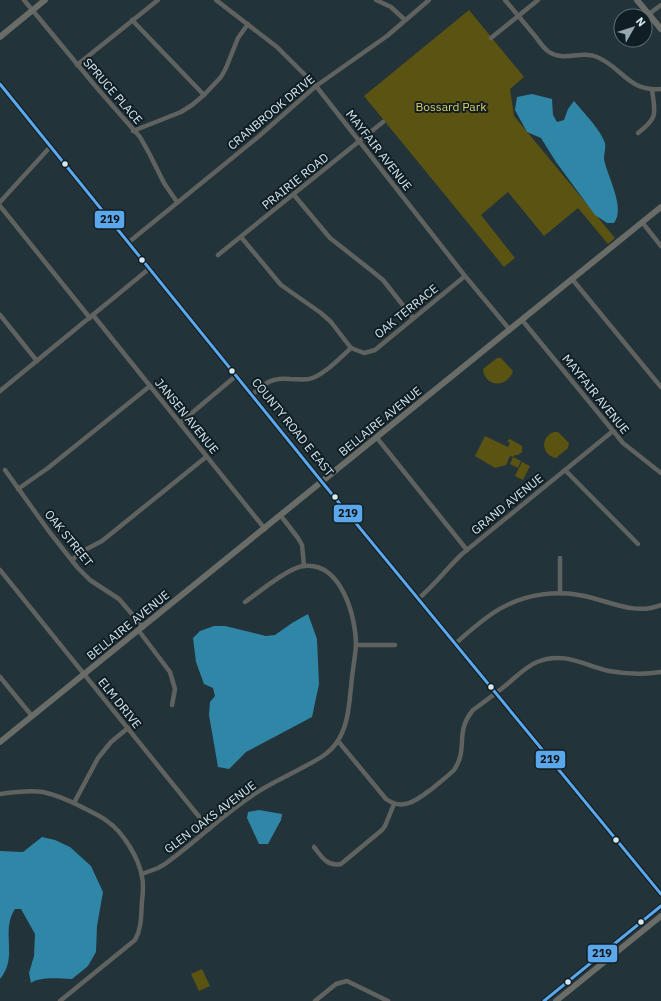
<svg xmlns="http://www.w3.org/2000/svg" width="661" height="1001" viewBox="0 0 661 1001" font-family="'IBM Plex Sans',sans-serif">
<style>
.green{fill:#5b5311}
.water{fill:#3086a7}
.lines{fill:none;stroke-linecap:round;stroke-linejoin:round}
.street{stroke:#60625f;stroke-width:4.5}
.secondary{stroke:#6a6c68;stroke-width:6}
.bus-1-casing{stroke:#101d23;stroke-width:6}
.bus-1{stroke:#5aa8eb;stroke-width:3}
.bus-dot{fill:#d5e7ef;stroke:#101d23;stroke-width:1.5}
.labels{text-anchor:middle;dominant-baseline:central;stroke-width:4;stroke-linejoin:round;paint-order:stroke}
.street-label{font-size:12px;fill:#d5e7ef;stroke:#101d23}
.park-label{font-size:12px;fill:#e1ce61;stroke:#101d23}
.line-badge{stroke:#101d23;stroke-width:1.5}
.pale-badge-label{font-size:11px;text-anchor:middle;font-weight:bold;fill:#111}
</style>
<rect width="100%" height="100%" fill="#22333a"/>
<g class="green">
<polygon points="469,10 524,77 510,89 514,116 615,238 608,244 578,208 544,236 508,192 481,215 515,258 504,267 364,96"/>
<path d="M497,358h4l12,13c-6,17 -28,17 -30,-2z"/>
<path d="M554,432h4l11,11 -1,5 -12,10c-15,-3 -16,-21 -2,-26z"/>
<polygon points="485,436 508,447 510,443 507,441 510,439 522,446 522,452 518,455 515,455 513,457 510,456 506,465 495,468 475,456"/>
<polygon points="513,457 521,461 518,468 510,464"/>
<polygon points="522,462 530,466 523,480 515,476"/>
<polygon points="202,969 210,986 199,991 191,974"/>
</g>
<g class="water">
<path d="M532,94l20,5 1,16 4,7 7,-2 4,-11 6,-8c9,11 27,29 31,42 1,5 -1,11 -1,16 3,17 22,49 10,64h-7l-12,-8 -39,-53 -15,-24 -14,-6 -12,-22 2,-13z"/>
<polygon points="308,614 317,639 319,684 312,717 246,752 229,769 218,767 209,715 210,702 215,696 213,688 204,684 196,662 193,638 200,631 214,626 225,626 266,636 275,635 292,623"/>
<polygon points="259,810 282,814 281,820 268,844 259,844 247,818 248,812"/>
<path d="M42,837l13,3 15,7 21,19 12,26 -6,34 -1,26 -8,14 -16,13c-13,0 -30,-3 -41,4l-2,-10 5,-17 1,-22 -14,-25h-6c-15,22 4,48 -15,70v-128l23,1z"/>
</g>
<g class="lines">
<g class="street">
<polyline points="24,0 97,88 140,137 149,153 164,183 177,202"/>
<polyline points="216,0 277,47 316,86 465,276 510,330"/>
<polyline points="376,0 391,7 405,20"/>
<path d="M505,0c10,12 20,24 30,36 4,5 8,12 14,16 15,10 32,-2 48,5 25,10 31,35 64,32"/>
<polyline points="649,14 661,5"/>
<polyline points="132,20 204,95"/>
<polyline points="491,38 538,0"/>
<polyline points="77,65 158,0"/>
<polyline points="133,131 181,112 192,105 204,95 221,77 226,68 238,38 248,24"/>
<path d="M638,133c21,-16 17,-20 14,-43"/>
<polyline points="294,195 330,238 372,271 383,280 413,318"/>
<polyline points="0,202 51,146"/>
<polyline points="0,206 90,318"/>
<polyline points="642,222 661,246"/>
<polyline points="241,237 281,285 321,313 331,322 351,348"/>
<polyline points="129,242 258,137 316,86 387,36 429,0"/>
<polyline points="218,255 383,122"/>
<polyline points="572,279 661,387"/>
<polyline points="0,315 37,361"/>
<polyline points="93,315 265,529"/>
<polyline points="522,320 623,443 661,473"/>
<polyline points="351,348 364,353 375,350 465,276"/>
<polyline points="0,391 150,268"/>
<path d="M252,395c14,-12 19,-18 38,-16 7,0 13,1 19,0 14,-3 31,-21 42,-31"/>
<polyline points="180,423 237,375"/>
<polyline points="377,438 467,550"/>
<polyline points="5,470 48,530 77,567 90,580 119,599 143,627"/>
<polyline points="565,470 638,544"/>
<polyline points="18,489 48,468 150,386"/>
<polyline points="281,516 298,538 302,545 304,566"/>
<polyline points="72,560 81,552 102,541 206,457"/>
<polyline points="0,570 209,829"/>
<polyline points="560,593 560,558"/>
<path d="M418,599c17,-14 29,-31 44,-45l151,-123"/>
<polyline points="139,631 170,672 175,689 172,705"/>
<path d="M455,644c12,-11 25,-22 38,-31 30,-20 68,-25 103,-14 22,6 42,15 65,6"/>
<polyline points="356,645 395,645"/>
<polyline points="0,677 32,716"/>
<path d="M338,741l48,58c18,13 32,0 47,-11 7,-6 15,-12 21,-18 15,-22 0,-37 19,-60 11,-8 22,-16 32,-24 10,-8 20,-19 32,-24 26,-11 47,3 72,9 17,3 35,4 52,1"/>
<path d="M0,794c14,-2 28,-4 43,-2 13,3 25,8 37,14 9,5 19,9 27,15 16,11 32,37 35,56 2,8 1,16 0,24 -1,13 0,27 -7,39l-75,61"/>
<polyline points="74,803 98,758 111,742 128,728"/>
<path d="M314,847c7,9 13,20 27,17l41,-34 3,-4 9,-22"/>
<path d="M142,874l16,-6 7,-4c31,-22 57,-49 88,-69 14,-10 30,-17 45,-25 14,-8 30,-14 39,-28 11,-16 12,-36 14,-55 1,-14 4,-28 5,-42 0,-29 -15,-83 -52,-79 -15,1 -46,27 -59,36"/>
<polyline points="315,1001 336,984 347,981 388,1001"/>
</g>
<g class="secondary">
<polyline points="637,0 661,29"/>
<polyline points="0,37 45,0"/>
<polyline points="0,84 322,482 661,894"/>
<polyline points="0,742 661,207"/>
<polyline points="544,1001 661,906"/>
<polyline points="556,1001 661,916"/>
</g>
<g class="bus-1-casing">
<g id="bus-1">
<polyline points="0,84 322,482 661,894"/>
<polyline points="544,1001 661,906"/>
</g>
</g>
<use href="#bus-1" class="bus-1"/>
</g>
<g class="bus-dot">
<circle cx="65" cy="164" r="3.5"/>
<circle cx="142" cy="260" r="3.5"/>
<circle cx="232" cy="371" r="3.5"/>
<circle cx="335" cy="497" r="3.5"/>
<circle cx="491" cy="687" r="3.5"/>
<circle cx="616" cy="840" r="3.5"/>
<circle cx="641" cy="922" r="3.5"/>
<circle cx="568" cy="982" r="3.5"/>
</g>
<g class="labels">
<g class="street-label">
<text transform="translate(113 91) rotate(49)">SPRUCE PLACE</text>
<text transform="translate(271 112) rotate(-40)">CRANBROOK DRIVE</text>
<text transform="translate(379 150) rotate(52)">MAYFAIR AVENUE</text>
<text transform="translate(295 181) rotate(-39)">PRAIRIE ROAD</text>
<text transform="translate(406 311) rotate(-39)">OAK TERRACE</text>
<text transform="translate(596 394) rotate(51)">MAYFAIR AVENUE</text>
<text transform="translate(187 416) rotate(51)">JANSEN AVENUE</text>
<text transform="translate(380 421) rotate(-39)">BELLAIRE AVENUE</text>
<text transform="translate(293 427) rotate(51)">COUNTY ROAD E EAST</text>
<text transform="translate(507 504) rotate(-39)">GRAND AVENUE</text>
<text transform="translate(69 538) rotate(51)">OAK STREET</text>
<text transform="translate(128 625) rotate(-39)">BELLAIRE AVENUE</text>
<text transform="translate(120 703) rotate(51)">ELM DRIVE</text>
<text transform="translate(210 817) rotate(-37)">GLEN OAKS AVENUE</text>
</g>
<g class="park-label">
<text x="451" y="106">Bossard Park</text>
</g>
</g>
<g class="line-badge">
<rect x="94" y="210" width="31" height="19" rx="4" fill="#5aa8eb"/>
<rect x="333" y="504" width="30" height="19" rx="4" fill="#5aa8eb"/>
<rect x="535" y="750" width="31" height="19" rx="4" fill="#5aa8eb"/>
<rect x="587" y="944" width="31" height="19" rx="4" fill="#5aa8eb"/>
</g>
<g class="pale-badge-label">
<text x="110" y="223">219</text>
<text x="348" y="517">219</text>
<text x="550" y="763">219</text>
<text x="602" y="957">219</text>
</g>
<g transform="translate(633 28) rotate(51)"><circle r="19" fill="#101d23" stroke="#5f6e75"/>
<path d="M0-3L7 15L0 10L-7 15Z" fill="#96a8b0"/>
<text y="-6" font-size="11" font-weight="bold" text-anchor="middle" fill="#d5e7ef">N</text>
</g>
</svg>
